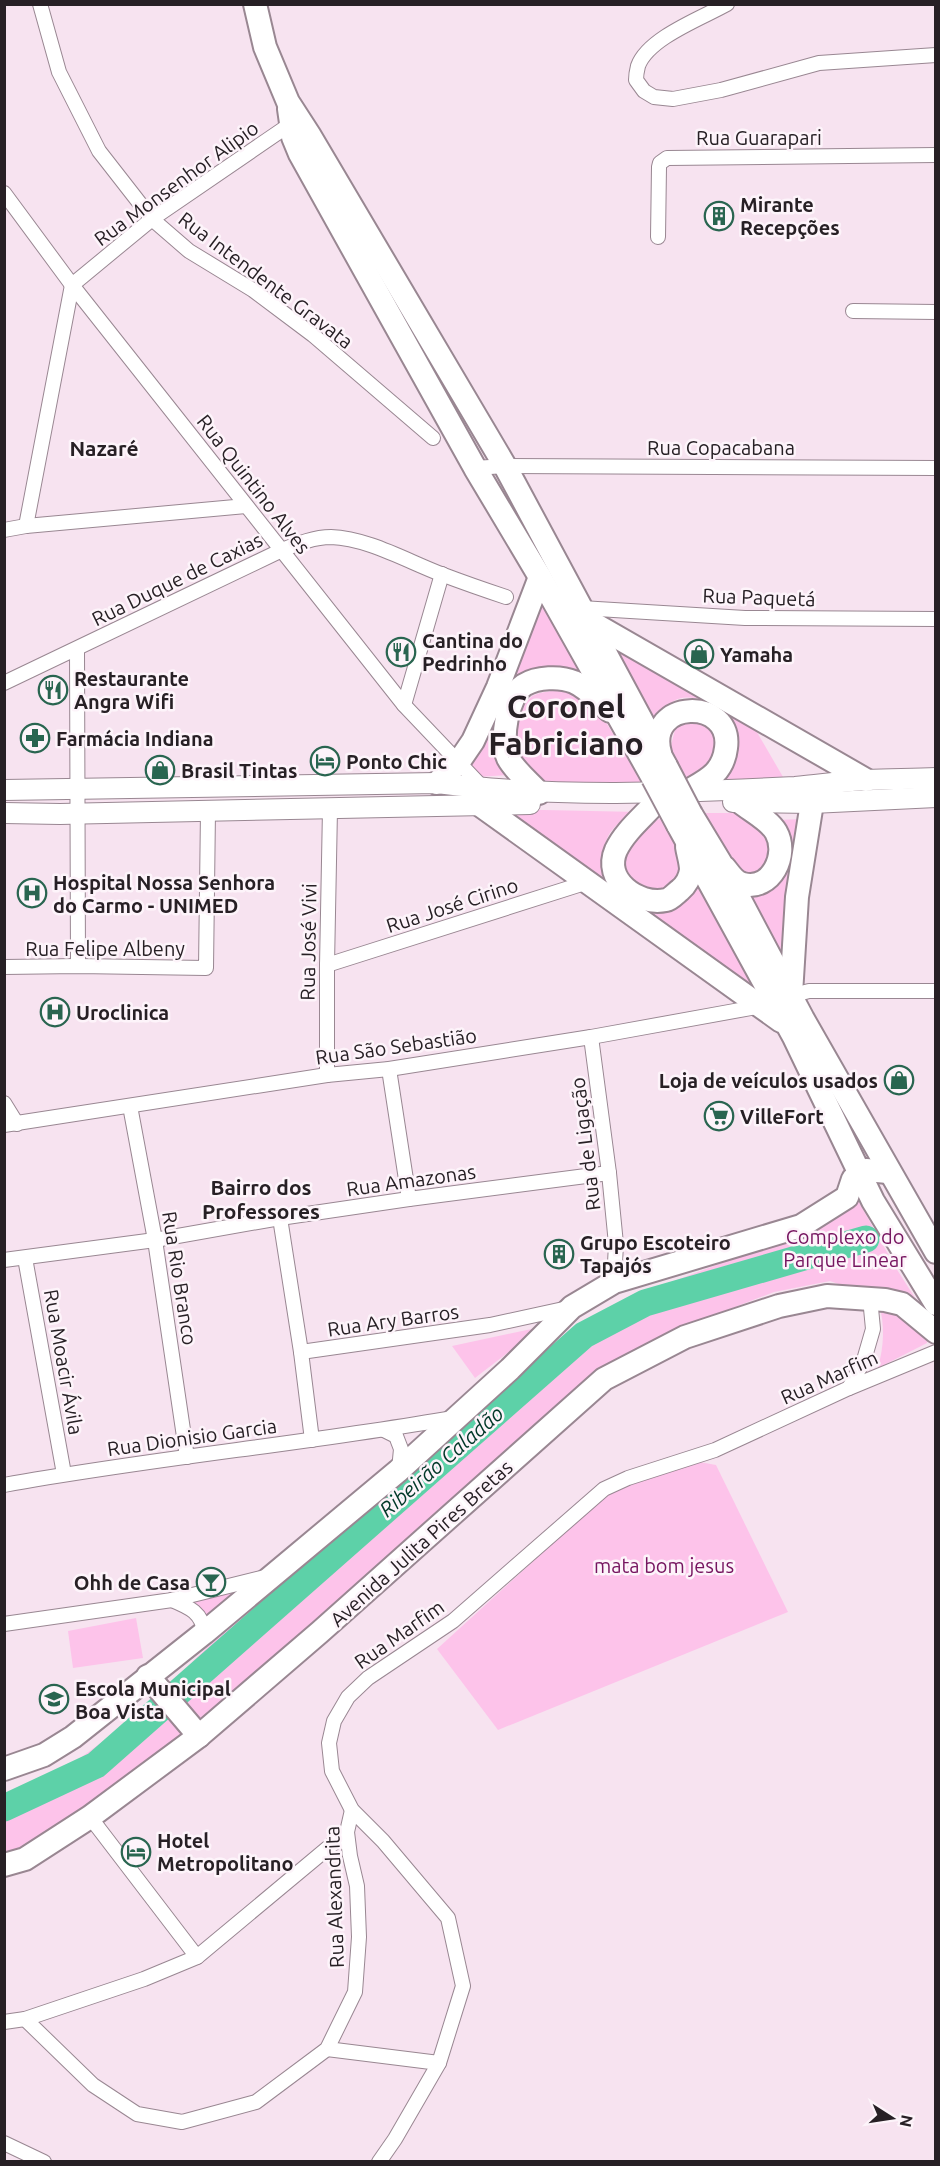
<svg xmlns="http://www.w3.org/2000/svg" width="940" height="2166" viewBox="0 0 940 2166" font-family="Ubuntu,sans-serif">
<style>
.green{fill:#fdc3ea}
.lines{fill:none;stroke-linecap:round;stroke-linejoin:round}
.stream{stroke:#5dd1a8;stroke-width:4.5}
.river{stroke:#5dd1a8;stroke-width:27}
.street-casing{stroke:#998792;stroke-width:16}
.secondary-casing{stroke:#998792;stroke-width:22}
.primary-casing{stroke:#998792;stroke-width:26}
.street{stroke:#fff;stroke-width:14}
.secondary{stroke:#fff;stroke-width:20}
.primary{stroke:#fff;stroke-width:22}
.primary-bridge-casing{stroke:#998792;stroke-width:26;stroke-linecap:butt}
.primary-bridge{stroke:#fff;stroke-width:22}
.labels{text-anchor:middle;dominant-baseline:central;stroke-width:5;stroke-linejoin:round;paint-order:stroke}
.street-label{font-size:20px;fill:#272025;stroke:#fdf4fa}
.poi-label{font-size:20px;font-weight:bold;fill:#272025;stroke:#fdf4fa;text-anchor:start}
.park-label{font-size:20px;fill:#761560;stroke:#fdf4fa}
.neighbourhood-label{font-size:21px;font-weight:bold;fill:#272025;stroke:#fdf4fa}
.water-label{font-size:21px;font-style:italic;fill:#013828;stroke:#fdf4fa}
.town-label{font-size:32px;font-weight:bold;fill:#272025;stroke:#fdf4fa}
</style>
<rect width="100%" height="100%" fill="#f7e3f0"/>
<g class="green">
<polygon points="542,592 593,684 565,674 502,707 491,731 494,747 500,763 508,775 477,777 464,762"/>
<path d="M600,638l151,84 35,60 -69,4c6,-12 17,-25 20,-38 6,-30 -32,-57 -59,-49 -11,3 -24,27 -29,36z"/>
<polygon points="567,688 597,708 647,788 545,782 522,764 513,746 517,720 523,706 532,696 540,693"/>
<polygon points="707,715 722,754 680,787 670,749 676,726"/>
<path d="M493,809l146,3c-29,12 -38,27 -35,58l44,40 50,-39 65,131z"/>
<polygon points="696,813 738,813 775,837 765,868 755,872 739,872"/>
<path d="M665,817c17,30 22,36 9,69 -29,13 -33,4 -54,-14l12,-38 6,-7z"/>
<polygon points="802,819 797,826 794,848 782,967 739,892 765,888 777,820"/>
<polygon points="852,1190 896,1268 931,1323 864,1293 830,1281 774,1292 681,1328 198,1735 38,1843 5,1854 4,1798 18,1796 53,1778 151,1706 195,1659 270,1589 584,1326 642,1293 788,1238"/>
<path d="M879,1304l48,27v12l-49,25c6,-23 7,-42 1,-64z"/>
<polygon points="541,1327 475,1378 452,1346"/>
<polygon points="694,1461 716,1465 788,1612 498,1730 437,1649 616,1486"/>
<polygon points="250,1587 207,1617 196,1603 189,1599"/>
<polygon points="136,1618 143,1658 73,1668 68,1631"/>
</g>
<g class="lines">
<polyline class="stream" points="866,1239 884,1233"/>
<polyline class="river" points="4,1808 96,1765 584,1335 645,1303 866,1239"/>
<g class="street-casing">
<g id="street">
<polyline points="40,4 59,72 99,151 152,219 189,251 253,290 313,335 433,438"/>
<path d="M727,4c-25,14 -79,34 -89,62 -1,4 -2,9 -2,14l8,11 10,6 19,2 48,-9 98,-27 117,-8"/>
<polyline points="4,193 72,285 404,705 484,789"/>
<polyline points="658,237 659,167 660,163 667,158 936,155"/>
<polyline points="853,311 936,312"/>
<polyline points="475,468 505,466 936,468"/>
<polyline points="26,526 72,285 152,219 295,121"/>
<polyline points="4,530 26,526 246,506"/>
<polyline points="581,608 745,618 936,619"/>
<polyline points="77,649 78,966"/>
<path d="M4,683l278,-133c15,-6 32,-13 49,-13 36,1 76,24 110,37 21,8 44,16 65,23"/>
<polyline points="404,705 442,574"/>
<polyline points="327,965 588,882"/>
<polyline points="4,967 78,966 206,968 208,811"/>
<polyline points="786,997 809,991 936,991"/>
<polyline points="591,1037 609,1173 616,1244 614,1282"/>
<polyline points="389,1069 409,1199"/>
<polyline points="327,1075 327,965 330,809"/>
<polyline points="4,1103 17,1124"/>
<polyline points="130,1106 155,1240 187,1457"/>
<polyline points="4,1125 327,1075 389,1069 591,1037 762,1006"/>
<polyline points="280,1218 301,1352 312,1440"/>
<polyline points="25,1258 64,1474"/>
<polyline points="4,1260 155,1240 280,1218 409,1199 609,1173"/>
<polyline points="301,1352 490,1325 568,1308"/>
<polyline points="849,1388 864,1360 873,1329 870,1298"/>
<polyline points="384,1430 396,1436 401,1449 399,1470"/>
<path d="M4,1485c149,-27 300,-41 449,-67"/>
<path d="M172,1600c17,7 31,13 32,33"/>
<polyline points="4,1624 172,1600 265,1577"/>
<polyline points="90,1817 197,1957"/>
<polyline points="25,2019 93,2085 137,2114 182,2122 256,2102 327,2049 355,1992 359,1937 357,1886 350,1856 347,1832 352,1810"/>
<polyline points="4,2022 25,2019 144,1979 197,1957 347,1832"/>
<polyline points="327,2049 439,2063"/>
<polyline points="4,2143 44,2162"/>
<polyline points="379,2162 395,2139 439,2063 463,1986 448,1918 383,1841 352,1810 332,1771 329,1743 334,1721 348,1697 368,1678 453,1621 604,1489 628,1478 715,1450 849,1388 936,1352"/>
</g>
</g>
<g class="secondary-casing">
<g id="secondary">
<path d="M4,790l433,-7c118,15 239,10 358,4 24,-2 48,-6 72,-7 23,-1 46,-1 69,-2"/>
<polyline points="733,802 812,803 936,797"/>
<polyline points="4,813 60,814 530,804"/>
</g>
</g>
<g class="primary-casing">
<g id="primary">
<polyline points="255,4 265,47 288,102 310,136 505,466 666,766"/>
<polyline points="289,109 293,137 300,154 475,468 540,577 653,778"/>
<polyline points="589,621 866,780"/>
<path d="M660,753c-15,-54 73,-56 66,-5 -3,25 -19,32 -38,43"/>
<polyline points="437,783 458,763 473,741 498,687 540,577"/>
<path d="M539,793c-10,-11 -24,-22 -31,-35 -8,-17 -1,-62 16,-73 13,-8 36,-9 50,-3 13,5 25,20 36,29"/>
<path d="M658,800c-14,16 -33,31 -42,50 -13,30 21,56 50,50 5,-1 10,-7 14,-10 6,-5 10,-13 11,-20 0,-8 -3,-16 -4,-23"/>
<polyline points="480,805 781,1021"/>
<polyline points="691,814 720,862 803,1019 936,1252"/>
<polyline points="678,825 794,1037 873,1201 936,1304"/>
<path d="M725,868c5,6 9,14 18,16 28,7 46,-29 33,-52 -7,-12 -25,-21 -36,-30"/>
<polyline points="791,994 797,897 812,803"/>
<polyline points="148,1676 199,1736"/>
<polyline points="4,1769 44,1755 73,1737 204,1633 398,1471 510,1369 572,1307 614,1282 801,1226 847,1197 853,1179 866,1170 888,1172"/>
<polyline points="4,1865 25,1859 90,1817 199,1736 320,1632 604,1379 685,1337 779,1306 827,1296 885,1300 902,1304 936,1332"/>
</g>
</g>
<use href="#street" class="street"/>
<use href="#secondary" class="secondary"/>
<use href="#primary" class="primary"/>
<g class="primary-bridge-casing">
<g id="primary-bridge">
<polyline points="666,766 691,814"/>
<polyline points="653,778 678,825"/>
</g>
</g>
<use href="#primary-bridge" class="primary-bridge"/>
</g>
<defs>
<g id="building-ring" transform="scale(1.5)"><circle r="9.5" fill="#fdf4fa" stroke="#296550" stroke-width="1.5"/><path d="M-4-6H4V6H1V3H-1V6H-4ZM-2.5-4.3h1.7v1.8h-1.7ZM.8-4.3h1.7v1.8H.8ZM-2.5-1h1.7V.8h-1.7ZM.8-1h1.7V.8H.8Z" fill="#296550"/></g>
<g id="restaurant-ring" transform="scale(1.5)"><circle r="9.5" fill="#fdf4fa" stroke="#296550" stroke-width="1.5"/><path d="M-5-6h1v4h1v-4h1v4h1v-4h1v5L-1.5 .5V6h-2V.5L-5-1ZM5-6V6H3V1.5H1.5Q1.5-4 5-6Z" fill="#296550"/></g>
<g id="shop-ring" transform="scale(1.5)"><circle r="9.5" fill="#fdf4fa" stroke="#296550" stroke-width="1.5"/><path d="M-5-2.5h2.3a2.7 3.5 0 0 1 5.4 0H5L5.5 6h-11ZM-1.5-2.5h3a1.5 2.3 0 0 0-3 0Z" fill="#296550"/></g>
<g id="pharmacy-ring" transform="scale(1.5)"><circle r="9.5" fill="#fdf4fa" stroke="#296550" stroke-width="1.5"/><path d="M-2-6h4v4h4v4h-4v4h-4v-4h-4v-4h4Z" fill="#296550"/></g>
<g id="hotel-ring" transform="scale(1.5)"><circle r="9.5" fill="#fdf4fa" stroke="#296550" stroke-width="1.5"/><path d="M-6-4.5h1.5V1H6V5H4.5V3h-9V5H-6ZM-4 0a1.8 1.8 0 1 1 3.6 0ZM.5 0V-2.5h3Q6-2.5 6 0Z" fill="#296550"/></g>
<g id="hospital-ring" transform="scale(1.5)"><circle r="9.5" fill="#fdf4fa" stroke="#296550" stroke-width="1.5"/><path d="M-5-5h3v3.5h4V-5h3V5h-3V1.5h-4V5h-3Z" fill="#296550"/></g>
<g id="supermarket-ring" transform="scale(1.5)"><circle r="9.5" fill="#fdf4fa" stroke="#296550" stroke-width="1.5"/><path d="M-6-5.5h2.5l.6 2H6L4.5 2H-2.5L-4.4-4H-6ZM-1.5 3.2a1.3 1.3 0 1 0 .1 0ZM3 3.2a1.3 1.3 0 1 0 .1 0Z" fill="#296550"/></g>
<g id="bar-ring" transform="scale(1.5)"><circle r="9.5" fill="#fdf4fa" stroke="#296550" stroke-width="1.5"/><path d="M-6-5H6L.8 .8V4.5H3.5V6h-7V4.5H-.8V.8Z" fill="#296550"/></g>
<g id="school-ring" transform="scale(1.5)"><circle r="9.5" fill="#fdf4fa" stroke="#296550" stroke-width="1.5"/><path d="M0-5L7-2L0 1L-7-2ZM-4 1L0 2.5L4 1V4Q0 6-4 4Z" fill="#296550"/></g>
</defs>
<g fill-rule="evenodd">
<use href="#building-ring" x="719" y="216"/>
<use href="#restaurant-ring" x="401" y="652"/>
<use href="#shop-ring" x="699" y="654"/>
<use href="#restaurant-ring" x="53" y="690"/>
<use href="#pharmacy-ring" x="35" y="738"/>
<use href="#hotel-ring" x="325" y="761"/>
<use href="#shop-ring" x="160" y="770"/>
<use href="#hospital-ring" x="32" y="893"/>
<use href="#hospital-ring" x="55" y="1012"/>
<use href="#shop-ring" x="899" y="1080"/>
<use href="#supermarket-ring" x="719" y="1116"/>
<use href="#building-ring" x="559" y="1254"/>
<use href="#bar-ring" x="211" y="1582"/>
<use href="#school-ring" x="54" y="1699"/>
<use href="#hotel-ring" x="136" y="1852"/>
</g>
<g class="labels">
<g class="street-label">
<text x="759" y="137">Rua Guarapari</text>
<text transform="translate(176 183) rotate(-36)">Rua Monsenhor Alipio</text>
<text transform="translate(266 280) rotate(37)">Rua Intendente Gravata</text>
<text x="721" y="447">Rua Copacabana</text>
<text transform="translate(254 484) rotate(52)">Rua Quintino Alves</text>
<text transform="translate(177 579) rotate(-26)">Rua Duque de Caxias</text>
<text transform="translate(759 597) rotate(2)">Rua Paquetá</text>
<text transform="translate(452 905) rotate(-18)">Rua José Cirino</text>
<text transform="translate(308 942) rotate(-89)">Rua José Vivi</text>
<text x="105" y="948">Rua Felipe Albeny</text>
<text transform="translate(396 1046) rotate(-8)">Rua São Sebastião</text>
<text transform="translate(585 1144) rotate(-97)">Rua de Ligação</text>
<text transform="translate(411 1180) rotate(-8)">Rua Amazonas</text>
<text transform="translate(180 1278) rotate(81)">Rua Rio Branco</text>
<text transform="translate(393 1320) rotate(-8)">Rua Ary Barros</text>
<text transform="translate(64 1362) rotate(80)">Rua Moacir Ávila</text>
<text transform="translate(829 1377) rotate(-24)">Rua Marfim</text>
<text transform="translate(192 1437) rotate(-8)">Rua Dionisio Garcia</text>
<text transform="translate(421 1543) rotate(-42)">Avenida Julita Pires Bretas</text>
<text transform="translate(399 1634) rotate(-35)">Rua Marfim</text>
<text transform="translate(334 1897) rotate(-92)">Rua Alexandrita</text>
</g>
<g class="poi-label">
<text x="740" y="204">Mirante<tspan x="740" dy="23">Recepções</tspan></text>
<text x="422" y="640">Cantina do<tspan x="422" dy="23">Pedrinho</tspan></text>
<text x="720" y="654">Yamaha</text>
<text x="74" y="678">Restaurante<tspan x="74" dy="23">Angra Wifi</tspan></text>
<text x="56" y="738">Farmácia Indiana</text>
<text x="346" y="761">Ponto Chic</text>
<text x="181" y="770">Brasil Tintas</text>
<text x="53" y="882">Hospital Nossa Senhora<tspan x="53" dy="23">do Carmo - UNIMED</tspan></text>
<text x="76" y="1012">Uroclinica</text>
<text x="878" y="1080" text-anchor="end">Loja de veículos usados</text>
<text x="740" y="1116">VilleFort</text>
<text x="580" y="1242">Grupo Escoteiro<tspan x="580" dy="23">Tapajós</tspan></text>
<text x="190" y="1582" text-anchor="end">Ohh de Casa</text>
<text x="75" y="1688">Escola Municipal<tspan x="75" dy="23">Boa Vista</tspan></text>
<text x="157" y="1840">Hotel<tspan x="157" dy="23">Metropolitano</tspan></text>
</g>
<g class="park-label">
<text x="845" y="1236">Complexo do<tspan x="845" dy="23">Parque Linear</tspan></text>
<text x="664" y="1565">mata bom jesus</text>
</g>
<g class="neighbourhood-label">
<text x="104" y="448">Nazaré</text>
<text x="261" y="1187">Bairro dos<tspan x="261" dy="24">Professores</tspan></text>
</g>
<g class="water-label">
<text transform="translate(441 1461) rotate(-41)">Ribeirão Caladão</text>
</g>
<g class="town-label">
<text x="566" y="706">Coronel<tspan x="566" dy="37">Fabriciano</tspan></text>
</g>
</g>
<rect width="940" height="2166" fill="none" stroke="#272025" stroke-width="12"/>
<g transform="translate(892 2118) rotate(102)" stroke="#fdf4fa" stroke-width="4.5" paint-order="stroke">
<path d="M0-4.5L10 22L0 15L-10 22Z" fill="#272025"/>
<text y="-9" font-size="16" font-weight="bold" text-anchor="middle" fill="#272025">N</text>
</g>
</svg>
